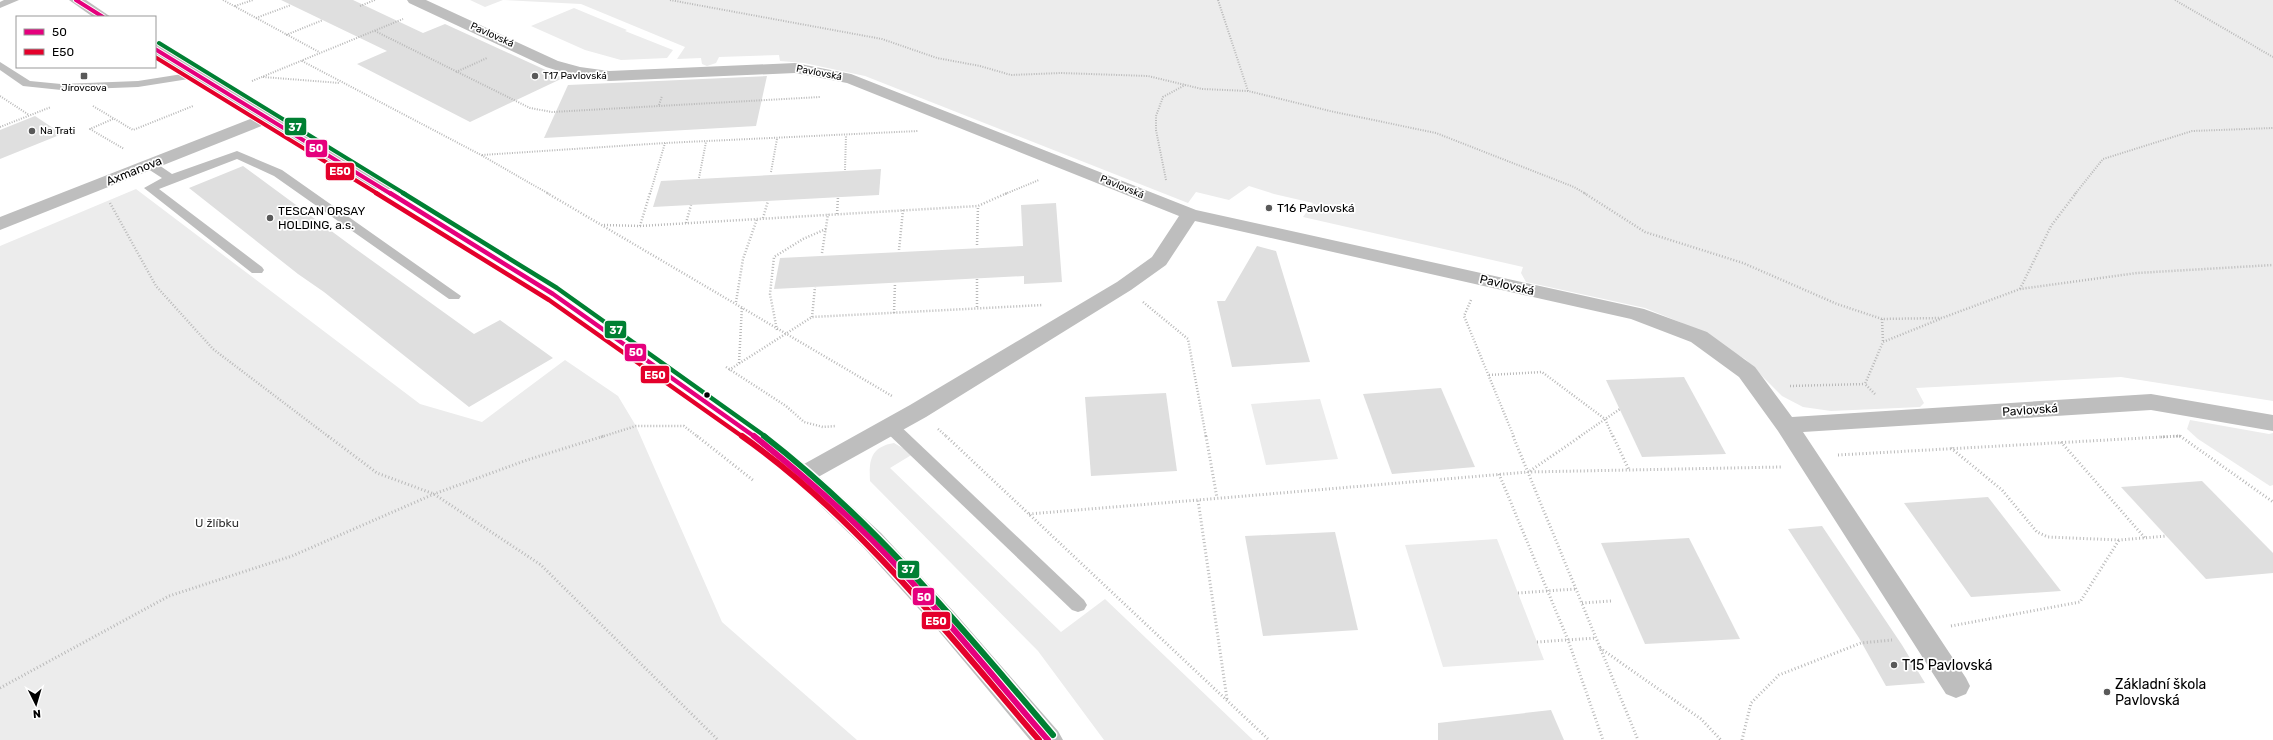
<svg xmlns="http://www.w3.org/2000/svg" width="2273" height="740" viewBox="0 0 2273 740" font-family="Rubik,sans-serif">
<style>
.green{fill:#ececec}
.building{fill:#dfdfdf}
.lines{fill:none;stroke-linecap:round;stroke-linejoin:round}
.path-far2{stroke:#b9b9b9;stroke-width:2;stroke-dasharray:1 1.5;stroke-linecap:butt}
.path-far1{stroke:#b9b9b9;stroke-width:2.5;stroke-dasharray:1 2;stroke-linecap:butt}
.path{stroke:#b9b9b9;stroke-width:3;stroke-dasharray:1 2.5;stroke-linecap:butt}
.service{fill:#bebebe;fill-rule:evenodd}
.minor{fill:#bebebe;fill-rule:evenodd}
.tertiary{fill:#bebebe;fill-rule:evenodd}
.bus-1-far2-casing{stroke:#fff;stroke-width:6}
.bus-1-far1-casing{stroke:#fff;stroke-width:8}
.bus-1-casing{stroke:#fff;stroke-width:9}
.bus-2-far2-casing{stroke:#fff;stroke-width:6}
.bus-2-far1-casing{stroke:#fff;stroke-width:8}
.bus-2-casing{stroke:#fff;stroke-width:9}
.bus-3-far2-casing{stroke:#fff;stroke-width:6}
.bus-3-far1-casing{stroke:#fff;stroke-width:8}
.bus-3-casing{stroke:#fff;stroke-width:9}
.bus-1-far2{stroke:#e5007d;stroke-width:4}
.bus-1-far1{stroke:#e5007d;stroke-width:4.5}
.bus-1{stroke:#e5007d;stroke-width:6}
.bus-2-far2{stroke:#e4002b;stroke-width:4}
.bus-2-far1{stroke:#e4002b;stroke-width:4.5}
.bus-2{stroke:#e4002b;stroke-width:6}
.bus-3-far2{stroke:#008033;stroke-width:4}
.bus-3-far1{stroke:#008033;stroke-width:4.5}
.bus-3{stroke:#008033;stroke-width:6}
.poi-dot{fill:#595959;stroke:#fff;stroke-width:1.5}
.bus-dot{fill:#000;stroke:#fff;stroke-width:1.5}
.labels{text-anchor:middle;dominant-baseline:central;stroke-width:3.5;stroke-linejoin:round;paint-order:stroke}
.far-street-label{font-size:10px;fill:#000;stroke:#fff}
.far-poi-label{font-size:10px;fill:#000;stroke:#fff;text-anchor:start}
.street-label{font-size:12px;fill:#000;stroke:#fff}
.poi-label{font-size:12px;fill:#000;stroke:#fff;text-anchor:start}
.park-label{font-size:12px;fill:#333;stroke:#fff}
.near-poi-label{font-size:14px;fill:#000;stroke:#fff;text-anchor:start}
.line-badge{stroke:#fff;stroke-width:1.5}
.badge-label{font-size:11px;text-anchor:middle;font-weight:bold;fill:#fff}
</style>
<rect width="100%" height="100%" fill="#fff"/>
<g class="green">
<polygon points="470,0 2273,0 2273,401 2121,377 1916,388 1924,403 1920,407 1831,411 1803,407 1782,396 1745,359 1682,323 1645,308 1526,282 1521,273 1523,267 1303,217 1313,203 1274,194 1249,186 1229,200 1196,192 1188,203 865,76 804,63 780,61 779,55 719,57 716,63 707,66 702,64 701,58 677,59 685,47 581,4 503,0 485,7"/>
<polygon points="574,8 627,30 625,31 673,50 667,58 621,60 585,50 531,26"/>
<polygon points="136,189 420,404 482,422 565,360 618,396 636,426 722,622 857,740 0,740 0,246"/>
<polygon points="1320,399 1338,459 1266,465 1251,404"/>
<polygon points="2190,420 2269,434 2273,433 2273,485 2270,486 2198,439 2187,429"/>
<path d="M894,443l19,11 -23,14 171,164 44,-33 148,141h-149l-66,-89 -168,-170c-1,-20 0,-34 24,-38z"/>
<polygon points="1497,539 1544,660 1443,667 1405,545"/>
</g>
<g class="building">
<polygon points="281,0 353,0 423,33 445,24 563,78 470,122 357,64 387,51"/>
<polygon points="767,76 756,126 544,138 568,85"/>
<polygon points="35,116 62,134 0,159 0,130"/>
<polygon points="243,166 353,247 474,334 500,320 553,358 469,407 324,292 298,274 189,188"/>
<polygon points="881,169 879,195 653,207 661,181"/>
<polygon points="1056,203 1062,282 1024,284 1024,276 774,289 780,258 1023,246 1021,205"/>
<polygon points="1257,246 1276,251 1310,362 1232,367 1217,301 1225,301"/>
<polygon points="1684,377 1726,454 1642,457 1606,380"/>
<polygon points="1441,388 1475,467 1392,474 1363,394"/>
<polygon points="1166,393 1177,471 1091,476 1085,397"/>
<polygon points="2202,481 2273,553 2273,573 2206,579 2121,487"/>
<polygon points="1988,497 2061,591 1971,597 1904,503"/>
<polygon points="1822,526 1902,645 1925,683 1886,686 1859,638 1788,529"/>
<polygon points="1335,532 1358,630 1263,636 1245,536"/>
<polygon points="1689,538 1740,639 1645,644 1601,543"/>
<polygon points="1551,710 1564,740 1438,740 1438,723"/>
</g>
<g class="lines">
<g class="path-far2">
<polyline points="223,0 319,52"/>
<polyline points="670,0 882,39 937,58 980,66 1011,75 1061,73 1148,76 1202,89 1248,91 1330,111 1436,133 1574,187 1586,194"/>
<polyline points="1218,0 1248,91"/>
<polyline points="2175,0 2273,57"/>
<polyline points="235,6 253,0"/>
<polyline points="360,6 375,0"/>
<polyline points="256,18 291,5"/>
<polyline points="375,31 530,108 552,112 820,97"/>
<polyline points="286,35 323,20"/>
<polyline points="302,61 481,155 549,194"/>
<polyline points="456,72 487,58"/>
<polyline points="263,77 340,83"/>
<polyline points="252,81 403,19"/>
<polyline points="0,96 29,115"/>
<polyline points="659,105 662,96"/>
<polyline points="93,106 133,130 193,106"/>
<polyline points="113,119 90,129 124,149"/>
<polyline points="0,127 51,107"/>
<polyline points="482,155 665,143 918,131"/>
<polyline points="845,170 846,135"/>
<polyline points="771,172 777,139"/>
<polyline points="699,178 706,142"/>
<polyline points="1166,180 1156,130 1156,116 1163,97 1185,85"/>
<polyline points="650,194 665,143"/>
<polyline points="1005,194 1039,180"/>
<polyline points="2075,194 2103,159 2192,131 2273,128"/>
</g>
<g class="path-far1">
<polyline points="547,193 892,396"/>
<polyline points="1584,193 1645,232 1743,263 1837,304 1882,319 1942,318 2020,289 2137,273 2273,265"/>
<polyline points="110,203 156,286 213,349 329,437"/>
<polyline points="837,214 838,197"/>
<polyline points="763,218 768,201"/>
<polyline points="686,223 691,205"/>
<polyline points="604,225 640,226 978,206 1007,193"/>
<polyline points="640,226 650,193"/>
<polyline points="977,245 978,206"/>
<polyline points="899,250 903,210"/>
<polyline points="822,253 828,214"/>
<polyline points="977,279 977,308"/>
<polyline points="2020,289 2051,226 2076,193"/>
<polyline points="1471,300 1464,316 1514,437"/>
<polyline points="736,302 743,259 757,219"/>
<polyline points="1143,302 1188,339 1206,437"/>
<polyline points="894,313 895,283"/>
<polyline points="812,317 815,287"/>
<polyline points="1882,319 1883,342"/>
<polyline points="777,330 770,294 774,257 803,239 826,229"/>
<polyline points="739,363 742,306"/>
<polyline points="726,367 786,406 804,422 823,427 836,426"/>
<polyline points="729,370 812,317 1043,305"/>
<polyline points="1489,375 1542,372 1605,419 1613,437"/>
<polyline points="1790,386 1865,384"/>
<polyline points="1875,394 1865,384 1883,342 1940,319"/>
<polyline points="938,429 947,437"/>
<polyline points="2180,436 2181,437"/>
<polyline points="601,437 636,426 684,426 698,437"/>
<polyline points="1579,437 1620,409"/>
<polyline points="2161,437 2180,436"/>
</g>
<g class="path">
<polyline points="328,436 377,473 434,494 541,565 718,740"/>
<polyline points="697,436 754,481"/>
<polyline points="946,436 1269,740"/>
<polyline points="1206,436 1217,498"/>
<polyline points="1513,436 1638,740"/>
<polyline points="1613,436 1629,470"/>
<polyline points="2180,436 2273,502"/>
<polyline points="2061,442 2145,538"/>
<polyline points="1951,448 2002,490 2037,532 2048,537 2119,540 2167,536"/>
<polyline points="1838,455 2179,436"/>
<polyline points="1530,471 1581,436"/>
<polyline points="1499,474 1568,640 1603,740"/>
<polyline points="1029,514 1198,500"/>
<polyline points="1518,593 1576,589"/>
<polyline points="1582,603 1611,601"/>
<polyline points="1951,626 2080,602 2119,540"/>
<polyline points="1537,642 1596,638"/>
<polyline points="1600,648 1701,719 1721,740"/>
<polyline points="0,688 169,596 292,556 434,494 527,460 604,436"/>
<polyline points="1227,699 1198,500 1528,472 1781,467"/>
<polyline points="1742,740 1751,703 1779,675 1861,643 1892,640"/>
</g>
<g class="service">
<polygon points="4,0 19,0 0,8 0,2"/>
<polygon points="0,62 30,81 61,84 138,81 195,72 201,75 195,78 138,87 61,90 23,86 0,70"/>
<polygon points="237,151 282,170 461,296 459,299 449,299 274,176 237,159 159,189 262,267 264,270 262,273 252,273 144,188 162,178 145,167 143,164 145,161 153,161 172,174"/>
<polygon points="890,420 896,422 1084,600 1087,605 1084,610 1078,612 1072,610 884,430 882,426 884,422"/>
</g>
<g class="minor">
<polygon points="407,0 426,0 558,61 580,67 609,71 795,63 851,74 1196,210 1644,309 1707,332 1755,367 1792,417 2151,394 2273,415 2273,431 2151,410 1803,432 1966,678 1970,686 1966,694 1956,698 1946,694 1778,431 1739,377 1691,342 1631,319 1195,221 1166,265 1131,290 926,417 811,481 803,484 795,481 791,475 795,469 910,405 1117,282 1152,257 1179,216 847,83 795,73 609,81 578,77 546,67 409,3"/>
<polygon points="268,112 274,113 277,117 274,121 0,230 0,217"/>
</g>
<g class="tertiary">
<polygon points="69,0 86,0 111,17 93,17"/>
<polygon points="155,44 161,46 560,289 762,430 811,469 881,533 955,613 1058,731 1063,740 1030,740 937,629 863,547 795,481 746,442 546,299 155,56"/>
</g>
<g class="bus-1-far2-casing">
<g id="bus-1-far2">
<polyline points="76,0 103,17"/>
<polyline points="155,49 391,194"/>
</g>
</g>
<g class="bus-1-far1-casing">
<polyline id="bus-1-far1" points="390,193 553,294 755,437"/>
</g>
<g class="bus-1-casing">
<path id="bus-1" d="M754,436c41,33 81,67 118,104 62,63 118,133 176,200"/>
</g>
<g class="bus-2-far2-casing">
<polyline id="bus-2-far2" points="155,57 378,194"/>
</g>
<g class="bus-2-far1-casing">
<polyline id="bus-2-far1" points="376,193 549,300 743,437"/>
</g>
<g class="bus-2-casing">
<path id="bus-2" d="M742,436c116,82 205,197 297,304"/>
</g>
<g class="bus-3-far2-casing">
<polyline id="bus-3-far2" points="159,43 405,194"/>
</g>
<g class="bus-3-far1-casing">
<polyline id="bus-3-far1" points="403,193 557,288 766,437"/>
</g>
<g class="bus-3-casing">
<path id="bus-3" d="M764,436c111,86 199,193 289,299"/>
</g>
<use href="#bus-1-far2" class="bus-1-far2"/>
<use href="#bus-1-far1" class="bus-1-far1"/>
<use href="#bus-1" class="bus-1"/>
<use href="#bus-2-far2" class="bus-2-far2"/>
<use href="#bus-2-far1" class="bus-2-far1"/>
<use href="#bus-2" class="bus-2"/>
<use href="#bus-3-far2" class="bus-3-far2"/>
<use href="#bus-3-far1" class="bus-3-far1"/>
<use href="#bus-3" class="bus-3"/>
</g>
<g class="poi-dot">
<rect x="80" y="72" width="8" height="8" rx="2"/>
<circle cx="535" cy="76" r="4"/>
<circle cx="32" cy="131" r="4"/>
<circle cx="1269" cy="208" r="4"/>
<circle cx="270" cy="218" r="4"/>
<circle cx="1894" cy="665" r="4"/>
<circle cx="2107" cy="692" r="4"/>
</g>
<circle class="bus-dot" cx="707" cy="395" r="3.5"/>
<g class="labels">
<g class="far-street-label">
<text transform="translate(492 35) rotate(24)">Pavlovská</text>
<text transform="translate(819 73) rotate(11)">Pavlovská</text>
<text transform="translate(1122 187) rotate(22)">Pavlovská</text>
</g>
<g class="far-poi-label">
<text x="543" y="76">T17 Pavlovská</text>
<text x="84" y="88" text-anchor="middle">Jírovcova</text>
<text x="40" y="131">Na Trati</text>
</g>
<g class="street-label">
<text transform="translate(134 171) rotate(-22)">Axmanova</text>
<text transform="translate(1507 285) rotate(13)">Pavlovská</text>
<text transform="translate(2030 410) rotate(-4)">Pavlovská</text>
</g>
<g class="poi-label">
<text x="1277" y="208">T16 Pavlovská</text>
<text x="278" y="211">TESCAN ORSAY<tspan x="278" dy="14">HOLDING, a.s.</tspan></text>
</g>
<g class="park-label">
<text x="217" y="523">U žlíbku</text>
</g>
<g class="near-poi-label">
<text x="1902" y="665">T15 Pavlovská</text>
<text x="2115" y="684">Základní škola<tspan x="2115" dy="16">Pavlovská</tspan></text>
</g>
</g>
<g class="line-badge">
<rect x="284" y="117" width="23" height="19" rx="4" fill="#008033"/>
<rect x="305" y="139" width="23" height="19" rx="4" fill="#e5007d"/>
<rect x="325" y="162" width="30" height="19" rx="4" fill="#e4002b"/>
<rect x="604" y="320" width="23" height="19" rx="4" fill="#008033"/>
<rect x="624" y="343" width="23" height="19" rx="4" fill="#e5007d"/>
<rect x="640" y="365" width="30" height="19" rx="4" fill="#e4002b"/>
<rect x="897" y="560" width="23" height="19" rx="4" fill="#008033"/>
<rect x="912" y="587" width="23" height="19" rx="4" fill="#e5007d"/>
<rect x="921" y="611" width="30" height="19" rx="4" fill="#e4002b"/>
</g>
<g class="badge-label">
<text x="295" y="131">37</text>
<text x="316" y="152">50</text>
<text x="340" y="175">E50</text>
<text x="616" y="334">37</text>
<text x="636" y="356">50</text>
<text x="655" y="379">E50</text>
<text x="908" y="573">37</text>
<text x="924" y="601">50</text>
<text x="936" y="625">E50</text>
</g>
<rect x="16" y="16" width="140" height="52" fill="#ffffff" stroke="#999999"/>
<rect x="24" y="29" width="20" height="6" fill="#e5007d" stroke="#999999"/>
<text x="52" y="36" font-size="12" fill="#000000">50</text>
<rect x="24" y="49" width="20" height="6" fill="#e4002b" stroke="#999999"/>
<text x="52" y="56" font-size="12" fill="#000000">E50</text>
<g transform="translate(36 704) rotate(175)" stroke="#ffffff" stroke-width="3" paint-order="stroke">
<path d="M0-3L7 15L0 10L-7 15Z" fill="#000000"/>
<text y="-6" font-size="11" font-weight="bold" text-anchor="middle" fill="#000000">N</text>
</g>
</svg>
